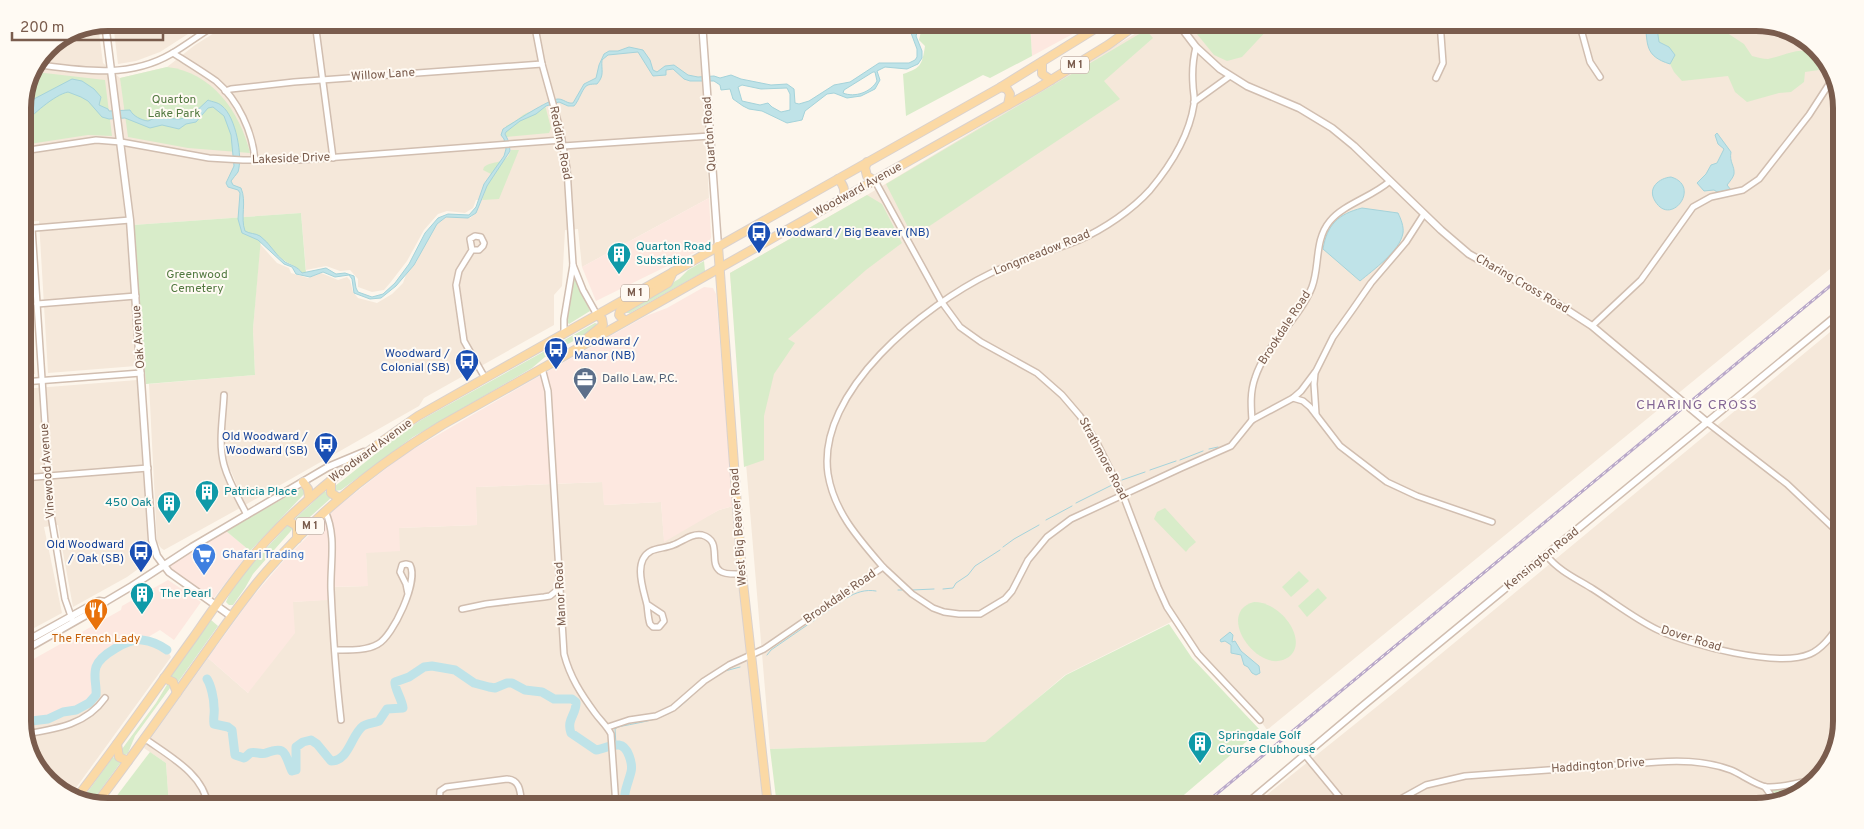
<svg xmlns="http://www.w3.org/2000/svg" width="1864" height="829" viewBox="0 0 1864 829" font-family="Overpass,sans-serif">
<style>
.residential{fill:#f5e8da}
.commercial{fill:#fde8e0}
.green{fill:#d8ecc9}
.water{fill:#bfe3e8;stroke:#a5d3da;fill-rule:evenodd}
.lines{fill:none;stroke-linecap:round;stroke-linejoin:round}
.stream{stroke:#a5d3da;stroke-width:1}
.river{stroke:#bfe3e8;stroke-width:9}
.minor-casing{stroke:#d1beb0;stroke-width:8}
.tertiary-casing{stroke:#d1beb0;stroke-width:9}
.primary-casing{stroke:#dad1cd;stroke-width:10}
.minor{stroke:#fff;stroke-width:5}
.tertiary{stroke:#fff;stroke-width:6}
.primary{stroke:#fbd9a5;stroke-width:8}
.rail-casing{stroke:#b9a8c9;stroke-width:3}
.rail{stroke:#fffaf3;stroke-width:1;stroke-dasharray:4;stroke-linecap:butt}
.labels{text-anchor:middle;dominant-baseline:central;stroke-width:4;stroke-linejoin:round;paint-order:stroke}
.shield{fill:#fffaf3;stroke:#a28b7f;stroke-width:1}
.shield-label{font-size:11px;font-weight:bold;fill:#7a5c4d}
.street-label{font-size:12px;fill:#7a5c4d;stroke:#fffaf3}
.park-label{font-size:12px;fill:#537a41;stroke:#fffaf3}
.transit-label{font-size:12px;fill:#164399;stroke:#fffaf3;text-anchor:end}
.culture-label{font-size:12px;fill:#0d838f;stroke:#fffaf3;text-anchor:start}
.service-label{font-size:12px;fill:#4e5e75;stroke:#fffaf3;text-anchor:start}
.shop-label{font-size:12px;fill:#366cbe;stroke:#fffaf3;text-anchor:start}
.food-label{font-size:12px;fill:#c56008;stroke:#fffaf3}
.neighbourhood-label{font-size:14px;letter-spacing:1px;fill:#846695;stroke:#fffaf3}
.rim{fill:none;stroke:#7a5c4d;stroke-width:6}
</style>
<rect width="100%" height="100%" fill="#fdf6ec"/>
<g class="residential">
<polygon points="113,23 113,22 205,23 160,52 136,61 118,64"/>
<polygon points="237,23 697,23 703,89 709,198 582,267 578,229 565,230 562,286 554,295 554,325 424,398 419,406 245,505 231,471 224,473 240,508 164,550 161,548 157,542 149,384 255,375 253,329 260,244 277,263 289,268 291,273 308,278 321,273 338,280 347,277 350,280 353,292 358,298 377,303 392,294 403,283 407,272 416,262 428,237 437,224 446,217 470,218 476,213 481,200 476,200 473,208 465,213 447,211 438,214 424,230 407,261 390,283 384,290 372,292 358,287 358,279 350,270 340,271 326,266 306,270 301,213 133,225 129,179 121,179 126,214 136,366 48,373 39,221 23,222 23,103 48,47 75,29 98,25 103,63 120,78 167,67 195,45 219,30"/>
<polygon points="1153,23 1756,23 1789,29 1827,60 1841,103 1841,260 1267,730 1260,720 1222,681 1175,620 1065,675 985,743 770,749 730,273 867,195"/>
<polygon points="26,235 35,374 23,375 23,236"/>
<polygon points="1841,323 1841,721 1835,754 1803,792 1756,806 1253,806 1390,696"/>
<polygon points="137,380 149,561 127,577 73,607 58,525 44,527 62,613 23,634 23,389"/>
<polygon points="603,482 604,505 661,502 664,539 719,510 733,506 737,581 741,600 764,806 169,806 166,763 144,748 208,658 248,693 293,602 334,599 334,587 367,586 366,553 398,528 477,525 475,487"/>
<polygon points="140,640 163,647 167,650 171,657 70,796 40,773 23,727 23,722 40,721 63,712 76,710 89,703 95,697 97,688 95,673 99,662 119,647 131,641"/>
</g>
<g class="commercial">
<polygon points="1030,23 1093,23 1032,56"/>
<polygon points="709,198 711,237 708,246 596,301 582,267"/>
<polygon points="704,287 713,288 716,294 733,506 719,510 664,542 661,502 604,505 602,482 476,487 477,525 399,528 400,551 366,553 368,586 329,587 329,600 293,602 295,633 248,693 208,658 250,600 285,559 335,509 379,474 405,454 536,378 646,316 667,308"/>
<polygon points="226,531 250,551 213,599 174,572 170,565"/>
<polygon points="168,580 201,602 174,640 160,630 143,640 131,641 119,647 99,662 95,673 96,695 91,702 76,710 63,712 48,719 23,722 23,665 121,610 122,606"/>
</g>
<g class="green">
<path d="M923,23h107l2,33 -42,22 -7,-3 -77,41 -3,-42c18,-6 19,-9 22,-28l-6,-6z"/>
<polygon points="1188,23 1290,23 1285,27 1270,27 1242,57 1227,61 1214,55"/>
<path d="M1660,23h52l32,21 8,12c5,1 11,3 16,3 19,-3 46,-22 51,11l-14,2 -1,10 -13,10 -12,1 -32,9 -12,-10 -7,-16 -46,5 -8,-9 -4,-8 5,-9 -6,-8 -10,-5 -2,-14z"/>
<polygon points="1146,30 1153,38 1104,81 1120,99 913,237 886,184"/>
<path d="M167,67c45,5 73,45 83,86l-62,-5 -60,-11 -8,-59z"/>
<polygon points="36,72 105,80 112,136 88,135 23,145 23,103"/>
<path d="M545,105l6,23 -2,5 -43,4v-11c6,-3 11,-6 17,-11 7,-5 16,-3 22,-10z"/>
<path d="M511,150h8l-20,49 -17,1 9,-26 -8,-4 1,-3c10,-8 22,-1 27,-17z"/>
<polygon points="867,195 882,204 902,243 866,270 788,339 795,343 774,374 764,416 764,460 744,467 730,273"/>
<path d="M301,213l5,60h-4c-5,-7 -11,-8 -17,-12 -10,-6 -15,-17 -24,-23l-8,91 2,46 -109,9 -13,-159z"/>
<polygon points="704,261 705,271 630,313 626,313 625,311 628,308 679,279 688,270"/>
<polygon points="575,278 590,311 569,324 567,322 573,280"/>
<path d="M595,323l3,1 -1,3 -4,3 -48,27 -13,11 -119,69 -72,53 -6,1v-5c29,-22 56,-46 86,-66z"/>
<polygon points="302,488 306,492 250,551 226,531"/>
<polygon points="325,491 331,498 301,525 299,520 295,519"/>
<polygon points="1165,508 1196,542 1189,548 1186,552 1154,519 1157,512"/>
<path d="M288,525h4l1,3 -3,4 -37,42 -8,14 -12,17h-4l-3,-3c9,-23 45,-58 62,-77z"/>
<polygon points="1299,571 1309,581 1291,597 1282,587"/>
<polygon points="1318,588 1327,598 1307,617 1298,606"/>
<path d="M1254,602c31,0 59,47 29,58 -29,10 -67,-48 -29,-58z"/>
<polygon points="211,620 218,626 178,682 171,676"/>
<polygon points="1169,624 1192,658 1260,730 1171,806 777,806 770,749 985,742 1066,675"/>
<polygon points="168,683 171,684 170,688 135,736 128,753 125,755 123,754 122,749 156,703"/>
<polygon points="150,752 166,763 169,806 109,806"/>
<polygon points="113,757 121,762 91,803 81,801"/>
<polygon points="1802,785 1804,787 1801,793 1777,800 1770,791 1771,789"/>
</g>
<g class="water">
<path d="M916,23h4l-4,13 6,15v7l-4,6 -11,5 -22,-2 -8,4 3,9 -5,9 -14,7 -14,2 -13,-5 -7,1 -22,17 -3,9 -15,3 -25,-12 -13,-2 -6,-3 -10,-7 -3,-10 -9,1 -1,-5 -6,-4h-24l-6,-2 -11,-10 -7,1v5l-13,1 -15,-24 -30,3 -6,5c-1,10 3,15 -5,24 -3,0 -6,0 -9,1 -5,1 -9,16 -14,21h-6l-9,-4 -13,4 -10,8 -16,7 -14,11 -1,2 4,8 1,9 -23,35 -11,27 -8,5 -22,-1 -9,7 -23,41 -18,21 -15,12 -11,1 -16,-6 -2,-14 -3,-4 -14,2 -12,-5 -13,5 -14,-3 -4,-7 -8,-3 -26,-24 -16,-7 -4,-14 2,-26 -2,-3 -10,-3 -2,-4 8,-17 -3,-31 -7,-19 -11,-9 -5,1 -12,14 -10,2 -7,5 -17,-4 -12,3 -25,-10 -16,1 -7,-2 -14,-16 -7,-4 -13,-5c-14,3 -36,23 -45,33v-22l9,-3 40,-21 10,2 12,8 7,8 -2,8 9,4 1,2 21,-1c3,6 11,10 18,11l7,-3 25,1 11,-3 17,-16c4,2 10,2 14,6 14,11 21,51 16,66 -2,3 -5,6 -7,9l2,4 8,3c6,14 -1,29 4,43 5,3 10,2 15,5 10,7 15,19 25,26 7,4 12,4 17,11l24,-5 10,6 9,-1 9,3 2,12 2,4 14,5 11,-3 12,-11 14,-19 16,-31 13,-15 10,-4 21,1 7,-8 8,-23 20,-28 2,-7 -2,-10 -3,-4 2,-6c10,-6 46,-30 55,-30 6,0 9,5 15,4l11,-19 12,-6 3,-13 5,-11 5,-3h9l11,-4 14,3 7,10 3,10 4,2 8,-6 9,-1 14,10 10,2 16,-1 6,2 11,-3 10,4 30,6 16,-1 7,5 1,14 4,1 10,-3 25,-16 16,-3 29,-19h30l6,-3 2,-3v-8l-6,-16zM873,72h2l2,9c-6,11 -22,17 -34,12l1,-3zM742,85l19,4 26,-1 3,6v16l-9,2 -9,-5 -4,-4 -8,2 -18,-4 -4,-14z"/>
<path d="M1645,23h15l-3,5 2,14 10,5 6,8 -5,9c-26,-8 -22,-20 -25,-41z"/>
<path d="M1717,133l14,19c-2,10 4,14 3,22 -1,4 -4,7 -7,11l4,5 -14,2 -3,-2 -10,1 -7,-8 9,-9 5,-9 6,-2 7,-14 -6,-5 -3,-9z"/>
<path d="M1671,177c31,9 0,51 -16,24 -8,-13 4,-23 16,-24z"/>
<path d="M1362,208l36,5c3,6 6,14 5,20 -3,18 -30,37 -43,48l-37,-32c4,-24 15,-35 39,-41z"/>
<polygon points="1230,632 1233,635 1232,642 1235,641 1241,651 1259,666 1260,673 1256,675 1252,673 1248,667 1244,665 1241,655 1231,653 1231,645 1225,641 1221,642 1220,640"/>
</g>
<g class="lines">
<g class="stream">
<polyline points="1209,449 1218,447"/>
<polyline points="1180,460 1203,451"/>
<polyline points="1150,470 1176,461"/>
<polyline points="1122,480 1145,472"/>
<polyline points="1076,503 1112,485"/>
<polyline points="1046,520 1072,506"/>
<polyline points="1003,547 1014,539 1039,525"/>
<polyline points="943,589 953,588 956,583 968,575 975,566 1000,550"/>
<polyline points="898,590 902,590"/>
<polyline points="912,590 934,589"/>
<path d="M821,615c18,-10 33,-28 55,-24"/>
<polyline points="767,655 771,650 816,619"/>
<polyline points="715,677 725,671 740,667"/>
<path d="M616,745l-1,-16 3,-2c32,-7 53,-7 76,-34"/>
</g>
<g class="river">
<path d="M207,679c4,6 7,20 7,28 1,6 -1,10 0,17l14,3 4,3 3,25 9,3c2,-1 4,-3 6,-5 5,-2 11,2 16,0 21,-8 18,1 26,18l4,-1v-23l7,-5 8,-2 6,4 14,17c18,0 20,-26 32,-35 5,-3 11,-3 16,-5l8,-12 16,-1c-1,-9 -9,-20 -8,-26l14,-5 15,-10 8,-1 23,4 19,13 15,4 6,1 12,-5h5l13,7 17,2 12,7h18l4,3c1,12 -10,17 -5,31l25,17c8,-1 15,-6 23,-5 9,1 14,19 12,27 -3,12 -8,20 -6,34"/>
<path d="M23,722l25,-3 15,-7 13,-2 13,-7 7,-8c1,-9 -3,-18 0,-28 4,-12 33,-29 46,-27 9,1 18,5 25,10"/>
<path d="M690,806c9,-7 22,-2 33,0"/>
</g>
<g class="minor-casing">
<g id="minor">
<polyline points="315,22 333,158"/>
<polyline points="534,22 542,64 560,129 567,169 573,265 564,319 564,333"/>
<polyline points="1579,22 1590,62 1600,77"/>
<path d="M173,53c14,9 29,18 43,28 22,19 37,51 39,80"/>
<path d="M40,65c45,6 90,13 131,-11 17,-10 32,-22 49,-32"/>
<polyline points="1436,78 1443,63 1440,22"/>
<polyline points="225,91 231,89 294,82 542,64"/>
<polyline points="1194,102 1230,76"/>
<polyline points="563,146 710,136"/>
<polyline points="23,151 96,140 121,142 209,158 243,160 299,160 562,140"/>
<polyline points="875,181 941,301 960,327 981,342 1037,373 1062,395 1080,416 1097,443 1123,495 1158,587 1167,607 1198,654 1260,720"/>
<polyline points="32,228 51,515 65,599 72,619"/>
<polyline points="23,229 130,220"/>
<polyline points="472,250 470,239 475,236 481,237 484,243 483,246 479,250 472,250 459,271 456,285 464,341 485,378"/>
<polyline points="573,265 583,290 597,315"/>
<polyline points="37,304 136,296"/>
<polyline points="1592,326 1641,280 1693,207 1711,197 1743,190 1759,179 1809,115 1833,78"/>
<path d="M542,368l6,23 16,263c6,23 17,40 31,59 5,7 12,13 16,21l5,72"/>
<polyline points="1315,373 1314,384 1316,414"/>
<polyline points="23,382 141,373"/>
<path d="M224,395c-1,23 -6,48 0,70 5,18 15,34 23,50"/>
<polyline points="1293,398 1303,401 1310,407 1340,446 1387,482 1417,496 1492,522"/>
<path d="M1252,420c-1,-14 -2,-28 3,-42 11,-34 44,-58 57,-91 8,-21 2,-47 18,-66 14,-17 42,-24 60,-40"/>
<polyline points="1708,423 1787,484 1841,535"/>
<polyline points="23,478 148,468"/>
<path d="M325,511c12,25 5,53 6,79 2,44 5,87 10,130"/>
<path d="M1547,556c12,15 30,23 46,33 22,14 42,30 65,41 32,15 120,38 152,24 14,-6 24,-21 31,-33"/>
<path d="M883,567c-24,-28 -49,-55 -55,-93 -12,-83 97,-169 163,-201 28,-14 59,-21 88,-33 25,-11 53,-30 71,-50 21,-25 39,-53 44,-86 1,-7 -1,-13 -1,-19 -1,-13 0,-26 3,-38"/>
<path d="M647,604l15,10 2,7 -5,6h-6l-3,-3c-2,-6 -2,-12 -3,-19 -3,-14 -15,-44 4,-54 6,-3 15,-3 22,-6 9,-3 18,-12 29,-10 21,6 6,27 18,36 5,4 16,3 22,3"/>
<polyline points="462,609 486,604 544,597 550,596 561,587"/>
<path d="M335,650c14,0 31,1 43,-6 15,-8 41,-63 32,-79l-4,-1 -4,1 -2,7 6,12 2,10"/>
<polyline points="1838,711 1841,715"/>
<polyline points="608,727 629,720 656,716 673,708 704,681 729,665 764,649 883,567 912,594 933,608 944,612 959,614 980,614 1005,599 1012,591 1028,560 1047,537 1071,519 1181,468 1231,446 1252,420 1293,398 1301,391 1316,371 1333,337 1353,309 1371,283 1406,242 1424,214"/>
<path d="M25,734c31,-5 61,-9 80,-36"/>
<path d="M144,738c25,18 60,36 64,68"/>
<polyline points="1305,755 1347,806"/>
<polyline points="1765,787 1775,801"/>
<polyline points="1805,790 1809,781 1836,750"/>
<polyline points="207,803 218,805 249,802"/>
<path d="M439,806l1,-15 6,-4 61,-8c15,1 13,16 15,27"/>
<path d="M1388,806l38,-21 39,-9 193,-14c26,-2 49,-1 73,8 10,4 26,16 36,17 14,1 28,-4 42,-6"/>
</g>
</g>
<g class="tertiary-casing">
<g id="tertiary">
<polyline points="702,22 718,246"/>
<polyline points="1177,22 1196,47 1220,69 1247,86 1299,108 1332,128 1354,146 1441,230 1469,254 1558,304 1592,326 1708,423"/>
<polyline points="105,23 130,220 152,540 157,556 169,572 231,616"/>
<polyline points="23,643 99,601 105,602"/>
<polyline points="23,651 102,606 105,602 132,586 192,547 328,467 364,452"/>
<polyline points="1244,806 1365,704 1841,312"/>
</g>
</g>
<g class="primary-casing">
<g id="primary">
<polyline points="1042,62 1042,74 1051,80"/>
<polyline points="1001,87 1007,89 1010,94 1008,105"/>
<polyline points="867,162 865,168 867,176 875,181"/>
<path d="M838,179c6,6 7,11 6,19"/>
<polyline points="718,246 742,574 768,806"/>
<polyline points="625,321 619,315 620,311 668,283 673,272"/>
<polyline points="581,343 603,325 602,319 597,315"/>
<polyline points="331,480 331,493 339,498"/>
<polyline points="303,482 308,489 309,498"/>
<polyline points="287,520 297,526 297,539"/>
<polyline points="164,678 173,682 177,693"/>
<polyline points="117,744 119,757 128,761"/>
<path d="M75,800c41,-53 79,-108 118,-162 23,-33 46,-67 73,-97 45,-49 97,-87 152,-125l583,-329 105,-65"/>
<path d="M96,804c40,-52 77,-106 115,-159 18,-25 35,-50 55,-73 50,-58 110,-107 176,-147l596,-337 70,-43 32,-23"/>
</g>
</g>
<use href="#minor" class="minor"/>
<use href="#tertiary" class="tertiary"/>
<use href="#primary" class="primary"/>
<g class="rail-casing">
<polyline id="rail" points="1202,806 1841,277"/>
</g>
<use href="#rail" class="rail"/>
</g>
<defs>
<g id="bus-pin" transform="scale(1.25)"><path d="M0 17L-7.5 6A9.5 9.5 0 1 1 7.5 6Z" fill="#1a4fb4" stroke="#fffaf3"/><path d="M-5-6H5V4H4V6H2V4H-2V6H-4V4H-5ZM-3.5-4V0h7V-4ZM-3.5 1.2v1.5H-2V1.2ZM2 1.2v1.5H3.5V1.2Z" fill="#fff"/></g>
<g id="building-pin" transform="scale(1.25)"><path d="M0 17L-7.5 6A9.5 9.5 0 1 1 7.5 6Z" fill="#0f9aa8" stroke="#fffaf3"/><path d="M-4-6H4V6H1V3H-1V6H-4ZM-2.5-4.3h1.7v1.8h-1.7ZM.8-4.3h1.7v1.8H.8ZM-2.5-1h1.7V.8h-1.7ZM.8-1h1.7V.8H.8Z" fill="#fff"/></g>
<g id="office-pin" transform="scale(1.25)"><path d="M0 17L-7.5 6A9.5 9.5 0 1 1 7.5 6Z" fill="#5c6f8a" stroke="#fffaf3"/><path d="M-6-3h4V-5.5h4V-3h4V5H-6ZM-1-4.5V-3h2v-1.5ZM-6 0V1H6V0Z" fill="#fff"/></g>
<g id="supermarket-pin" transform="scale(1.25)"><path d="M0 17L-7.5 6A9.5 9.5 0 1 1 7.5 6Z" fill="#3f7fe0" stroke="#fffaf3"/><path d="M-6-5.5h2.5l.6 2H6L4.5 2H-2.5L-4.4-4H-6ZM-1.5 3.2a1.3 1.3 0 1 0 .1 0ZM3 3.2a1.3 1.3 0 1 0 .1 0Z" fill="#fff"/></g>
<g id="restaurant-pin" transform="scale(1.25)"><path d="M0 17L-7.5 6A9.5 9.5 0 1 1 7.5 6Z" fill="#e8710a" stroke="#fffaf3"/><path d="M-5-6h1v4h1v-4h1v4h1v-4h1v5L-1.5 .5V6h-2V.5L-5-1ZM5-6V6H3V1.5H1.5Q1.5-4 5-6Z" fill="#fff"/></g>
</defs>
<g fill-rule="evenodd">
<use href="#bus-pin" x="759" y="233"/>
<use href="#building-pin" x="619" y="254"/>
<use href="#bus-pin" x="556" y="349"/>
<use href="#bus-pin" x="467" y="361"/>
<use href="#office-pin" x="585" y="379"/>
<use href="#bus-pin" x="326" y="444"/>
<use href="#building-pin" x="207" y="492"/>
<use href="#building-pin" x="169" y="503"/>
<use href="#bus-pin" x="141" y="552"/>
<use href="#supermarket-pin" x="204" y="555"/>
<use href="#building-pin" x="142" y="594"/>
<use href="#restaurant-pin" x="96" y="610"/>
<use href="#building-pin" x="1200" y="743"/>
</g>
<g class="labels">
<g class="shield">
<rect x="1061" y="56.5" width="28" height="17" rx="4"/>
<rect x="621" y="284.5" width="28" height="17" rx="4"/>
<rect x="296" y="517.5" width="28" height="17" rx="4"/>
</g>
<g class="shield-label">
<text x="1075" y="65">M 1</text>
<text x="635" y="293">M 1</text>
<text x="310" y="526">M 1</text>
</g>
<g class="street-label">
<text transform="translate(383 75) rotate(-4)">Willow Lane</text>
<text transform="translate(710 134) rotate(-94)">Quarton Road</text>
<text transform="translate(560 143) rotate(79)">Redding Road</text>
<text transform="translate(291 159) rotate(-2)">Lakeside Drive</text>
<text transform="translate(858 190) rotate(-29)">Woodward Avenue</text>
<text transform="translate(1042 253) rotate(-22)">Longmeadow Road</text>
<text transform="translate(1522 284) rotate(30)">Charing Cross Road</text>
<text transform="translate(1285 328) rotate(-57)">Brookdale Road</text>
<text transform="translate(139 337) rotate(-94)">Oak Avenue</text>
<text transform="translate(371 451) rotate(-36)">Woodward Avenue</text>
<text transform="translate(1103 459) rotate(62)">Strathmore Road</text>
<text transform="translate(48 471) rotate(-94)">Vinewood Avenue</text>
<text transform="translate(739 527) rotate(-94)">West Big Beaver Road</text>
<text transform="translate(1542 559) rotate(-39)">Kensington Road</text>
<text transform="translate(561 594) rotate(-93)">Manor Road</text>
<text transform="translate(840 597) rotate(-35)">Brookdale Road</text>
<text transform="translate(1691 639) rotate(17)">Dover Road</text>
<text transform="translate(1598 766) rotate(-4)">Haddington Drive</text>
</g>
<g class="park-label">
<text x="174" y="100">Quarton<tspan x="174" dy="14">Lake Park</tspan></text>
<text x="197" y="275">Greenwood<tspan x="197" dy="14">Cemetery</tspan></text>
</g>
<g class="transit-label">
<text x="776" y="233" text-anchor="start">Woodward / Big Beaver (NB)</text>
<text x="574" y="342" text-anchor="start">Woodward /<tspan x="574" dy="14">Manor (NB)</tspan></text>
<text x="450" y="354">Woodward /<tspan x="450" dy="14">Colonial (SB)</tspan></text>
<text x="308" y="437">Old Woodward /<tspan x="308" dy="14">Woodward (SB)</tspan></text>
<text x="124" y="545">Old Woodward<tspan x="124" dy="14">/ Oak (SB)</tspan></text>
</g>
<g class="culture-label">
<text x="636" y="247">Quarton Road<tspan x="636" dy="14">Substation</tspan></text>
<text x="224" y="492">Patricia Place</text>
<text x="152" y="503" text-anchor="end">450 Oak</text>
<text x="160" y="594">The Pearl</text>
<text x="1218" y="736">Springdale Golf<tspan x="1218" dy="14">Course Clubhouse</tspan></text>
</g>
<g class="service-label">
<text x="602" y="379">Dallo Law, P.C.</text>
</g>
<g class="shop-label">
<text x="222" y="555">Ghafari Trading</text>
</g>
<g class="food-label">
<text x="96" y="639">The French Lady</text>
</g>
<g class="neighbourhood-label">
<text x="1697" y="405">CHARING CROSS</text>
</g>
</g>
<path d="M0 0H1864V829H0ZM108 31H1756A77 77 0 0 1 1833 108V721A77 77 0 0 1 1756 798H108A77 77 0 0 1 31 721V108A77 77 0 0 1 108 31Z" fill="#fffaf3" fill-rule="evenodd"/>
<path class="rim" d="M108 31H1756A77 77 0 0 1 1833 108V721A77 77 0 0 1 1756 798H108A77 77 0 0 1 31 721V108A77 77 0 0 1 108 31Z"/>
<path d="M12 32v8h151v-8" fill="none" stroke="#7a5c4d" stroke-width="2.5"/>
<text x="20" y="32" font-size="15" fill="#7a5c4d" stroke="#fffaf3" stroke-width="4" paint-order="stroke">200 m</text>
</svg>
